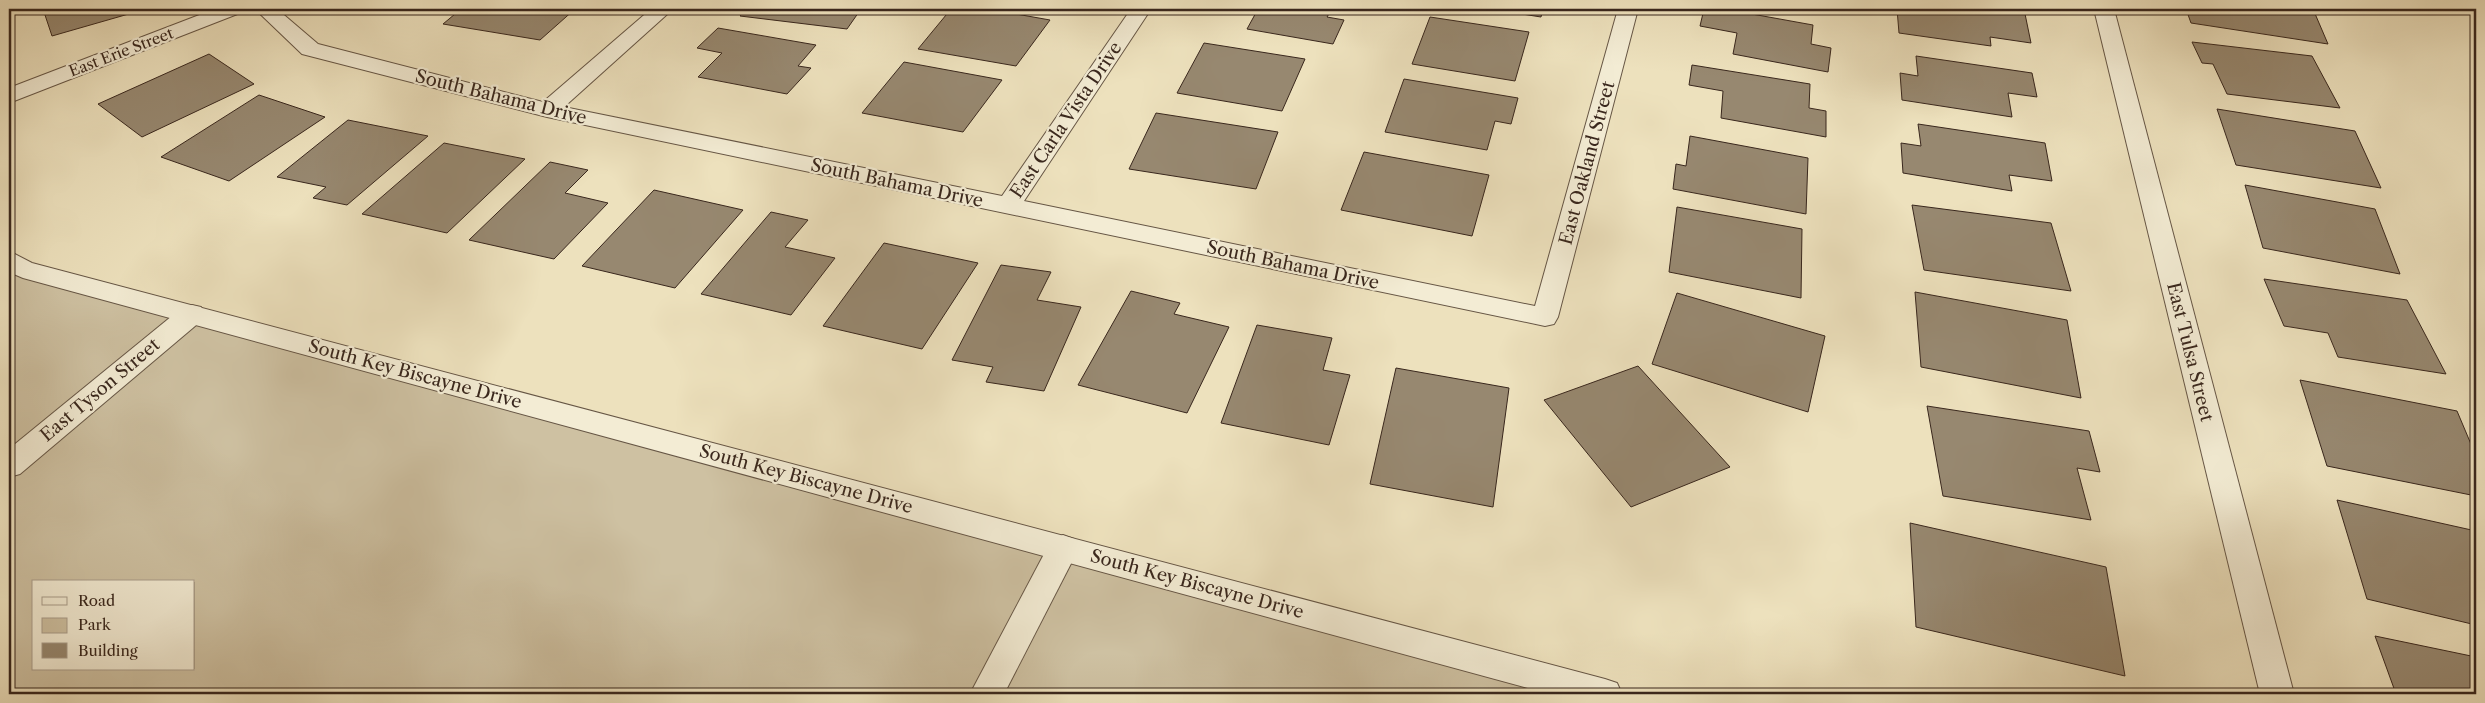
<svg xmlns="http://www.w3.org/2000/svg" width="2485" height="703" viewBox="0 0 2485 703" font-family="'Libre Caslon Text',serif">
<style>
.green{fill:#cec1a2;stroke:#847460;fill-rule:evenodd}
.building{fill:#978870;stroke:#39271d}
.lines{fill:none;stroke-linecap:round;stroke-linejoin:round}
.minor-casing{stroke:#665645;stroke-width:2}
.tertiary-casing{stroke:#665645;stroke-width:2}
.minor{fill:#f3ecd4;fill-rule:evenodd}
.tertiary{fill:#f3ecd4;fill-rule:evenodd}
.labels{text-anchor:middle;dominant-baseline:central;stroke-width:4.5;stroke-linejoin:round;paint-order:stroke}
.far-street-label{font-size:15px;fill:#39271d;stroke:#f3ecd4}
.street-label{font-size:18px;fill:#39271d;stroke:#f3ecd4}
</style>
<rect width="100%" height="100%" fill="#ede1bd"/>
<filter id="stains"><feTurbulence type="fractalNoise" baseFrequency=".004" numOctaves="4"/><feColorMatrix values="0 0 0 0 .2 0 0 0 0 .09 0 0 0 0 .02 0 0 0 .5 -.17"/></filter>
<radialGradient id="worn" r=".72"><stop offset=".6" stop-color="#630" stop-opacity="0"/><stop offset="1" stop-color="#630" stop-opacity=".3"/></radialGradient>
<path class="green" d="M9,260l14,9 1582,425h-1596zM34,582h160v87h-160z"/>
<g class="building">
<polygon points="43,9 146,9 52,36"/>
<polygon points="461,9 575,9 540,40 443,24"/>
<polygon points="746,9 861,9 847,29 740,16"/>
<polygon points="951,9 988,9 1050,20 1016,66 918,49"/>
<polygon points="1258,9 1332,9 1327,17 1344,20 1333,44 1247,29"/>
<polygon points="1490,9 1543,9 1541,17"/>
<polygon points="1704,9 1724,9 1813,25 1811,44 1831,48 1828,72 1733,54 1737,33 1700,26"/>
<polygon points="1897,9 1915,11 1915,9 2024,9 2031,43 1990,37 1991,46 1899,33"/>
<polygon points="2186,9 2313,9 2328,44 2191,23"/>
<polygon points="1430,17 1529,32 1515,81 1412,64"/>
<polygon points="718,28 816,45 798,66 811,68 787,94 698,77 722,53 697,48"/>
<polygon points="2192,42 2312,56 2340,108 2227,94 2213,64 2202,63"/>
<polygon points="1204,43 1305,59 1282,111 1177,93"/>
<polygon points="209,54 254,84 142,137 98,104"/>
<polygon points="1916,56 2032,73 2037,97 2008,93 2012,117 1902,100 1900,73 1918,76"/>
<polygon points="904,62 1002,80 963,132 862,113"/>
<polygon points="1692,65 1810,84 1809,108 1826,111 1826,137 1721,118 1723,91 1689,85"/>
<polygon points="1404,79 1518,98 1511,124 1495,121 1487,150 1385,132"/>
<polygon points="259,95 325,117 229,181 161,157"/>
<polygon points="2217,109 2355,131 2381,188 2236,165"/>
<polygon points="1156,113 1278,132 1256,189 1129,169"/>
<polygon points="348,120 428,136 347,205 313,198 326,187 277,177"/>
<polygon points="1918,124 2045,143 2052,181 2009,175 2012,191 1903,173 1901,143 1921,146"/>
<polygon points="1690,136 1808,158 1806,214 1673,189 1676,164 1686,166"/>
<polygon points="444,143 525,159 447,233 362,214"/>
<polygon points="1364,152 1489,175 1472,236 1341,210"/>
<polygon points="550,162 588,170 565,193 608,203 554,259 469,240"/>
<polygon points="2245,185 2375,209 2400,274 2263,248"/>
<polygon points="654,190 743,210 675,288 582,266"/>
<polygon points="1912,205 2051,223 2071,291 1924,270"/>
<polygon points="1677,207 1802,229 1801,298 1669,272"/>
<polygon points="771,212 808,220 785,247 835,258 791,315 701,294"/>
<polygon points="884,243 978,263 922,349 823,326"/>
<polygon points="1001,265 1051,272 1037,300 1081,307 1044,391 986,382 993,367 952,360"/>
<polygon points="2264,279 2407,300 2446,374 2338,357 2328,333 2284,326"/>
<polygon points="1131,291 1180,303 1174,314 1229,327 1187,413 1078,385"/>
<polygon points="1915,292 2067,320 2081,398 1921,367"/>
<polygon points="1677,293 1825,336 1808,412 1652,364"/>
<polygon points="1257,325 1332,338 1323,370 1350,375 1329,445 1221,423"/>
<polygon points="1638,366 1730,467 1631,507 1544,400"/>
<polygon points="1396,368 1509,388 1493,507 1370,484"/>
<polygon points="2300,380 2457,411 2476,456 2476,496 2327,466"/>
<polygon points="1927,406 2089,431 2100,472 2077,468 2091,520 1943,496"/>
<polygon points="2337,500 2476,531 2476,625 2367,599"/>
<polygon points="1910,523 2106,567 2125,676 1916,627"/>
<polygon points="2375,636 2476,657 2476,694 2396,694"/>
</g>
<g class="lines">
<g class="minor-casing">
<g id="minor">
<polygon points="215,9 243,9 240,13 9,103 9,88"/>
<polygon points="255,9 277,9 318,44 543,102 651,9 673,9 564,107 1002,196 1131,9 1151,9 1024,201 1535,306 1618,9 1638,9 1558,317 1554,324 1545,326 547,117 302,54"/>
<polygon points="2094,9 2114,9 2294,694 2260,694"/>
<polygon points="192,305 201,307 205,314 201,321 20,474 9,477 9,449 183,307"/>
<polygon points="1063,535 1074,539 1079,548 1004,694 970,694 1052,539"/>
</g>
</g>
<g class="tertiary-casing">
<polygon id="tertiary" points="9,251 32,263 1605,679 1617,683 1622,694 1550,694 23,278 9,272"/>
</g>
<use href="#minor" class="minor"/>
<use href="#tertiary" class="tertiary"/>
</g>
<g class="labels">
<g class="far-street-label">
<text transform="translate(121 52) rotate(-21)">East Erie Street</text>
</g>
<g class="street-label">
<text transform="translate(501 97) rotate(14)">South Bahama Drive</text>
<text transform="translate(1066 120) rotate(-56)">East Carla Vista Drive</text>
<text transform="translate(1587 163) rotate(-75)">East Oakland Street</text>
<text transform="translate(897 183) rotate(12)">South Bahama Drive</text>
<text transform="translate(1293 265) rotate(12)">South Bahama Drive</text>
<text transform="translate(2190 352) rotate(76)">East Tulsa Street</text>
<text transform="translate(415 374) rotate(15)">South Key Biscayne Drive</text>
<text transform="translate(100 390) rotate(-40)">East Tyson Street</text>
<text transform="translate(806 479) rotate(15)">South Key Biscayne Drive</text>
<text transform="translate(1197 584) rotate(15)">South Key Biscayne Drive</text>
</g>
</g>
<rect width="2485" height="703" fill="none" stroke="#ede1bd" stroke-width="30"/>
<rect x="10" y="10" width="2465" height="683" fill="none" stroke="#39271d" stroke-width="2.5"/>
<rect x="15" y="15" width="2455" height="673" fill="none" stroke="#39271d"/>
<rect x="32" y="580" width="162" height="90" fill="#f3ecd4" stroke="#a99d8b"/>
<rect x="42" y="597" width="25" height="8" fill="#f3ecd4" stroke="#a99d8b"/>
<text x="78" y="606" font-size="15" fill="#39271d">Road</text>
<rect x="42" y="618" width="25" height="15" fill="#cec1a2" stroke="#a99d8b"/>
<text x="78" y="630" font-size="15" fill="#39271d">Park</text>
<rect x="42" y="643" width="25" height="15" fill="#978870" stroke="#a99d8b"/>
<text x="78" y="656" font-size="15" fill="#39271d">Building</text>
<rect width="100%" height="100%" filter="url(#stains)"/>
<rect width="100%" height="100%" fill="url(#worn)"/>
</svg>
